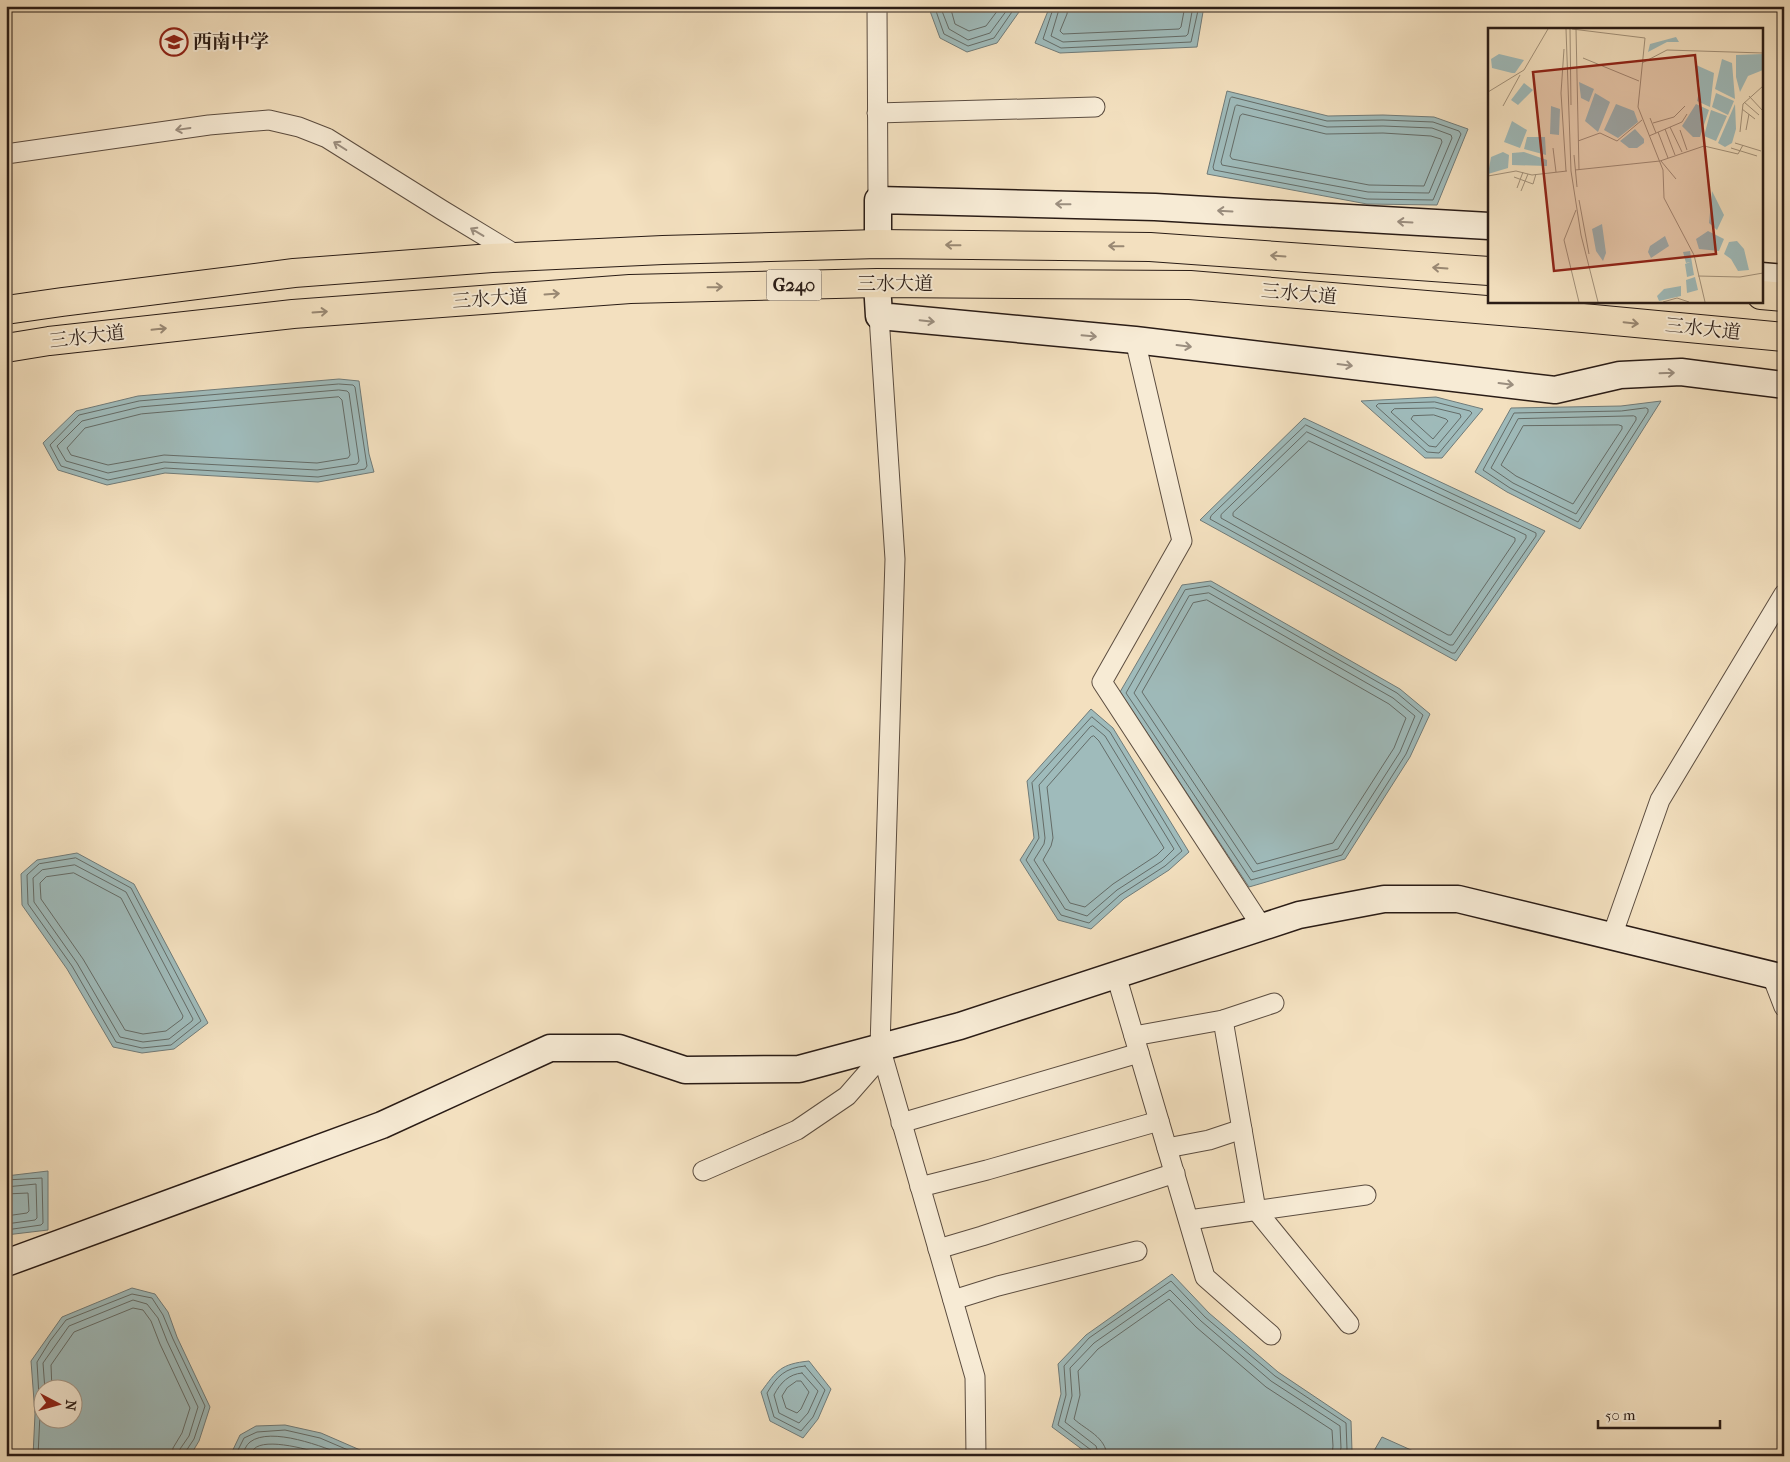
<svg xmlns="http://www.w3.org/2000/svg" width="1790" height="1462" viewBox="0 0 1790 1462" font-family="'IM FELL French Canon','Noto Serif SC',serif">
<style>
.water{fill:#9fbbbb;stroke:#707b79;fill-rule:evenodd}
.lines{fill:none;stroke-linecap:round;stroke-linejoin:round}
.shore{stroke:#646c68;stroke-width:1}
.street-casing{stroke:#5c4d40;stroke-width:21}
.secondary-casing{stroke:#2a1c16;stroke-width:29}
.highway-casing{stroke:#2a1c16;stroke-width:30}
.street{stroke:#f7ebd5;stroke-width:19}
.secondary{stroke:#f7ebd5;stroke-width:26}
.highway{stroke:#f3e0bf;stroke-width:28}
.oneway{stroke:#9b8e7f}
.oneway2{stroke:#998873}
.labels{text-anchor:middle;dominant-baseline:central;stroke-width:4;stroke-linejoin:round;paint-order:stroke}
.shield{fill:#f7ebd5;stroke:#685a4f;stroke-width:1}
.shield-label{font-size:18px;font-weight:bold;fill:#2a1c16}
.poi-label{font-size:19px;font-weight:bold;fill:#2a1c16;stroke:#f7ebd5;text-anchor:start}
.street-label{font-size:19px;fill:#2a1c16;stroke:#f7ebd5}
.inset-road{fill:none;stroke:#a3927b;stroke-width:1}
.view{fill:#8f2418;fill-opacity:0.15;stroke:#8f2418;stroke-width:2.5}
.inset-edge{fill:none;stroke:#2a1c16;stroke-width:2.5}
</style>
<rect width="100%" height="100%" fill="#f3e0bf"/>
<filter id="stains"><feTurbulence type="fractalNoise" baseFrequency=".004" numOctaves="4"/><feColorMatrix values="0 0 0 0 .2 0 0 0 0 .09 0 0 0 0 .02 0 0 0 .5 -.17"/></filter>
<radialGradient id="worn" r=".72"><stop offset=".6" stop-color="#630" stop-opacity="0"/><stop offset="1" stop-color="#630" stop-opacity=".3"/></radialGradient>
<g class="water">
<polygon points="931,6 1022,6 1019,12 997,43 967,52 940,38 930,11"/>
<polygon points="1050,6 1204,6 1197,47 1060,53 1035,43"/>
<polygon points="1227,91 1328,116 1383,115 1434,117 1468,129 1437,205 1367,204 1207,174"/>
<polygon points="339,379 359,381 369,454 374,472 318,482 165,473 107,485 58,470 43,443 76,411 138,396"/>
<polygon points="1436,397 1483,409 1442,458 1425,458 1361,401"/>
<polygon points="1661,401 1580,529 1507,492 1475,472 1511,408 1621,406"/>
<polygon points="1304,418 1545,531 1456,661 1200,520"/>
<polygon points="1211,581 1400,689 1430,714 1410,757 1345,859 1249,887 1120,692 1182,585"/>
<polygon points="1091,709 1113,728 1189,852 1169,870 1124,899 1091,929 1058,920 1020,860 1034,838 1027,781"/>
<polygon points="77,853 134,884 208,1023 174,1049 142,1053 113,1047 67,969 22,905 21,874 37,860"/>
<polygon points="48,1171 48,1230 6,1235 6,1176"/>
<polygon points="1172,1274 1209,1313 1278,1372 1351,1421 1352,1451 1350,1456 1091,1456 1052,1427 1061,1394 1058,1364 1086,1335"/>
<path d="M132,1288l23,6 13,18 9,25 33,70 -11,34 -9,15h-157l2,-42 -4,-53 31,-44zM42,1390h30v30h-30z"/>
<path d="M809,1361l22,28 -13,30 -15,19 -33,-17 -9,-29c16,-22 20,-28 48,-31z"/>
<polygon points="285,1425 321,1433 374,1456 230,1456 240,1435 256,1426"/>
<polygon points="1382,1437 1420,1454 1428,1456 1371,1456"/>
</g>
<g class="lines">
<g class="shore">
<polyline points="936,6 936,11 944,34 968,46 994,38 1016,6"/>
<polyline points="942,6 942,11 949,29 968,40 990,33 1010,6"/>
<polyline points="950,6 955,24 969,31 986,26 1001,6"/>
<polyline points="1054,6 1043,39 1061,48 1191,42 1199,6"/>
<polyline points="1060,6 1051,36 1063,42 1186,36 1188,34 1193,6"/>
<polyline points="1068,6 1067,14 1060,31 1063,34 1179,29 1181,27 1185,6"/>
<polygon points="1232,97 1327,121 1383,120 1433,122 1459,131 1461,134 1433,200 1367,199 1214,170 1213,167 1230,99"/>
<polygon points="1237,105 1327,127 1383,126 1432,128 1451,135 1452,138 1429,193 1368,192 1222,165 1221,162 1235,107"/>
<polygon points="1243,114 1326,134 1383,133 1431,136 1441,139 1442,142 1424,186 1369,185 1232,159 1230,156 1240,116"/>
<polygon points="339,384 353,385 355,387 367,466 365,469 318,477 165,468 108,480 61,466 50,445 79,415 139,401"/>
<polygon points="339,390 347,391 349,393 359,461 357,464 317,470 164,462 108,473 66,461 57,446 82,421 140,407"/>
<polygon points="339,397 342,400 350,455 348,458 317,463 164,455 108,465 71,455 67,448 85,428 141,414"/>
<polygon points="1435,402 1470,411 1472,413 1439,453 1427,452 1376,406 1378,404"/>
<polygon points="1435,408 1460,414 1461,417 1436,447 1429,446 1391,412 1394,409"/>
<polygon points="1646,408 1648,409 1648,412 1578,522 1510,488 1483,470 1514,413 1621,411"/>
<polygon points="1434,415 1446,419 1448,421 1433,439 1411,419 1413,416"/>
<polygon points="1634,416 1636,417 1636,420 1576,514 1513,483 1491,468 1518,419"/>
<polygon points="1306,425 1536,533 1536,536 1455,653 1452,653 1210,519 1211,516"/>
<polygon points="1619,425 1622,426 1622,429 1573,504 1516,476 1501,465 1523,426"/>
<polygon points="1307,432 1526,535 1526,538 1453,645 1450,645 1221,518 1221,515"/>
<polygon points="1309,441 1515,538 1515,541 1451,635 1448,635 1233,516 1233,513"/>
<polygon points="1210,586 1397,693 1423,715 1406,754 1342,855 1251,880 1126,693 1185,590"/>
<polygon points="1209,593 1393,698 1415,716 1400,752 1338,849 1253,872 1134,693 1189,596"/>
<polygon points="1207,600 1389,704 1406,718 1394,748 1333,843 1257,864 1142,692 1193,603"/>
<polygon points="1092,717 1110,732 1182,851 1165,866 1120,895 1089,923 1061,915 1026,860 1039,838 1032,783"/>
<polygon points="1093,726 1105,736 1174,849 1162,861 1117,890 1087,916 1065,909 1034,860 1044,844 1045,838 1039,785 1090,727"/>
<polygon points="1094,736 1099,741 1164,848 1157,855 1113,884 1085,907 1070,903 1043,860 1051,846 1053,838 1047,787 1091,737"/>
<polygon points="76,858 131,888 201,1021 171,1045 142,1048 116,1042 72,966 28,904 27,875 39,864"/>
<polygon points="75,865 126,892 193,1019 192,1021 169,1039 143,1042 120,1037 77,963 34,902 33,878 42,870"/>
<polygon points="74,873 121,898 183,1016 182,1019 166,1031 143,1034 125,1030 83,959 41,899 40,883 46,877"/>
<polyline points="6,1180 42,1178 43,1223 41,1225 6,1230"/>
<polyline points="6,1187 36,1184 37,1218 35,1220 6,1224"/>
<polyline points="6,1194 28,1193 29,1211 27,1213 6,1216"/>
<path d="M805,1366l20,24 -12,27 -12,14 -27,-14 -7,-24c10,-17 18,-25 38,-27z"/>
<path d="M802,1373l16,18 -10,22 -9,10 -20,-10 -5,-18c6,-12 15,-21 28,-22z"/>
<polygon points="797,1381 801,1381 809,1392 801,1409 797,1413 786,1408 782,1396 787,1388"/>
<polyline points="45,1390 43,1363 69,1326 133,1300 147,1304 158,1318 167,1341 198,1407 189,1436 180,1449 179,1456"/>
<polyline points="52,1390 51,1365 74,1332 133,1308 143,1310 151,1321 160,1344 190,1408 182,1433 173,1448 172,1456"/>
<polyline points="38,1456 40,1414 37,1362 50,1341 66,1320 132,1294 152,1298 163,1315 173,1339 205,1406 194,1439 186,1451 186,1456"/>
<polyline points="235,1456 244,1438 257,1432 285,1430 320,1438 362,1456"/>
<path d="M242,1456c2,-5 4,-11 8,-14 21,-16 74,5 96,14"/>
<path d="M251,1456c1,-3 1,-5 3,-7 11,-12 59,1 72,7"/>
<polyline points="1093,1456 1091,1450 1058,1425 1066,1395 1064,1366 1089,1338 1171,1281 1205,1317 1275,1376 1346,1423 1347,1449 1346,1456"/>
<polyline points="1099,1456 1096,1446 1065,1422 1072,1396 1070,1368 1094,1343 1170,1290 1201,1321 1271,1381 1340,1426 1341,1448 1339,1456"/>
<path d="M1107,1456c-1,-19 -21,-26 -33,-37l6,-24 -2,-24 20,-22 71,-50 27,28 70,60 66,43 1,16 -1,10"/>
</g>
<g class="street-casing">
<g id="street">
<polyline points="877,6 878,200"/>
<polyline points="877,113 1095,107"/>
<polyline points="6,154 209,125 269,120 299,127 327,138 442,210 518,256"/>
<polyline points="879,316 895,559 880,1047 975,1377 976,1456"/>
<polyline points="1135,340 1182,541 1102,682 1262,927"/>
<polyline points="1612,936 1660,800 1784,594"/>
<polyline points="1116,975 1205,1277 1271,1335"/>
<polyline points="1772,976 1784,1007"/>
<polyline points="1223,1020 1256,1210 1349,1324"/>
<polyline points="1134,1036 1223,1020 1274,1003"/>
<polyline points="901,1123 1139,1053"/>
<polyline points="1167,1148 1209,1140 1242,1129"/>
<polyline points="703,1171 797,1130 847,1096 882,1056"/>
<polyline points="920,1187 987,1170 1159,1121"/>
<polyline points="1189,1220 1366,1195"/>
<polyline points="938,1249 982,1236 1175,1173"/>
<polyline points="953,1300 998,1286 1137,1251"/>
</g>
</g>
<g class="secondary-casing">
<g id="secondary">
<polyline points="878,244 878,200 1155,207 1489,226"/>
<polyline points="1761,276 1784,278"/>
<polyline points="877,283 879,316 1135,340 1555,390 1620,375 1681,372 1784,385"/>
<polyline points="6,1263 382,1125 550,1048 619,1048 685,1070 799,1069 960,1026 1299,915 1384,899 1458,899 1784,978"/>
</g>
</g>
<g class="highway-casing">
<g id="highway">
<polyline points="1761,295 1784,297"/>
<polyline points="6,310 62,302 294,273 492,258 663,250 878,244 1150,247 1489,271"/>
<polyline points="6,348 49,341 293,314 630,289 877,283 1190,285 1583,318 1784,337"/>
</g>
</g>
<use href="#street" class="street"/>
<use href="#secondary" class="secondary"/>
<use href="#highway" class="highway"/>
</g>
<defs><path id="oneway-shaft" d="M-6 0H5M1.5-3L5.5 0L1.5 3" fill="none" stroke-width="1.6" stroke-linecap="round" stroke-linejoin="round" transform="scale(1.25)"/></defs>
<g class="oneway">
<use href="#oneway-shaft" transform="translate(183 129) rotate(172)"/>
<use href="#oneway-shaft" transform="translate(340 146) rotate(-148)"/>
<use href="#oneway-shaft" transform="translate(1063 204) rotate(-179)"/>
<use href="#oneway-shaft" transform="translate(1225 211) rotate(-177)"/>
<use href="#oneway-shaft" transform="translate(1405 222) rotate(-177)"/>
<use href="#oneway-shaft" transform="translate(477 232) rotate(-149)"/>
<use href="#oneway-shaft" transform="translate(927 321) rotate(6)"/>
<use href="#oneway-shaft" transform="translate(1089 336) rotate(5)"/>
<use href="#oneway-shaft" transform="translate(1184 346) rotate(7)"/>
<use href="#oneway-shaft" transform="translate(1345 365) rotate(7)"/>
<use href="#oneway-shaft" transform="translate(1667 373) rotate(-2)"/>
<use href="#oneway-shaft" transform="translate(1506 384) rotate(7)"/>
</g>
<g class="oneway2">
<use href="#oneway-shaft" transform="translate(953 245) rotate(-179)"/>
<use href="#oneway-shaft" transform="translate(1116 246) rotate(-179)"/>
<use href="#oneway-shaft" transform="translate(1278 256) rotate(-176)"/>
<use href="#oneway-shaft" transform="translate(1440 268) rotate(-176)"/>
<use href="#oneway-shaft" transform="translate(715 287) rotate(-1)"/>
<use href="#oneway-shaft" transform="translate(552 294) rotate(-4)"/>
<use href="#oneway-shaft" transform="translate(320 312) rotate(-4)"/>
<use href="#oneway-shaft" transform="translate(1631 323) rotate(6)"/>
<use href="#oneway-shaft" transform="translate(159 329) rotate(-6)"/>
</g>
<defs>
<g id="school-ring" transform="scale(1.4375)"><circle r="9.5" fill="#f7ebd5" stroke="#8f2418" stroke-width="1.5"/><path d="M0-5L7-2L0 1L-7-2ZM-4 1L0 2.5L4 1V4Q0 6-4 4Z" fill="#8f2418"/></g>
</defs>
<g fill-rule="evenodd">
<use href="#school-ring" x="174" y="42"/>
</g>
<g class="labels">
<rect class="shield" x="766.5" y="269.5" width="55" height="31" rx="4"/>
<g class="shield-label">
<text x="794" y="285">G240</text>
</g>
<g class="poi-label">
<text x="193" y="42">西南中学</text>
</g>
<g class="street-label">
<text x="895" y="284">三水大道</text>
<text transform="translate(1299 294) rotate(5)">三水大道</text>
<text transform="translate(490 299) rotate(-4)">三水大道</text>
<text transform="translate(1703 329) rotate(6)">三水大道</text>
<text transform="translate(87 337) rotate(-7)">三水大道</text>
</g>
</g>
<g transform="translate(1488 28)">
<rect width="275" height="275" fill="#f3e0bf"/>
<path d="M188,9l3,5h-12l-19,10 2,-8zM11,26l25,6 -9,13h-3l-20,-5 -1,-9zM275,26v16l-15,6 -8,16 -4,-15v-22zM234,31l10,4 3,36 -20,-10zM208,37l18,8 -4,34 -13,-6 3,-15zM91,54l15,7 -5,13 -8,-4zM36,55l9,7 -15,15 -7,-5zM107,65l15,9 -12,30 -13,-11zM228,65l18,8 -6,14 -16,-8zM128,76l18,7 4,11 -20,16 -14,-8zM208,76l13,6 -9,27h-7l-11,-11zM247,76l1,25 -4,14 -7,4 -7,-4zM63,78l9,3 -1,26 -9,-1zM223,82l16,6 -11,25 -12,-5zM24,93l15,9 -7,18 -16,-6zM147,101l9,10v4l-7,5h-8l-9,-7zM39,109h18l1,18 -22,-6zM15,124l6,3 -1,13 -20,6 3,-17zM36,124l23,8v6l-35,-1v-12zM224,163l12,24 -7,15 -8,-7zM114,196l4,29 -3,8 -7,-10 -4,-22zM220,203l16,8 -5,12 -20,-2 -3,-10zM177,208l4,10 -18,12 -3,-6 2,-6zM249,213l7,8 5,21 -11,1 -7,-12 -7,-5 5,-12zM202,223l4,24 -7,2 -2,-13 5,-2 -4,1 -3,-11zM207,249l3,13 -11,3 -1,-13zM193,258v10l-22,5 -2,-5 7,-7z" fill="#9fbbbb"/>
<path class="inset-road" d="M78,1l5,142 10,64 17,67M82,1l1,76M84,1l73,9 -7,69 25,63 1,28 30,57 11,47M88,1l3,141M76,21l-3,44 5,78M95,30l56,23M154,35l25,-13 96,3M0,64l36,-22 24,-41M261,68l14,15M256,74l15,13M15,78l17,-31M254,81l13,10M162,90l6,15M165,95l21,-6 11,-11M182,99l12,25M177,101l10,26M192,102l7,20M258,102l3,-16M170,104l10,26M252,104l3,-28 20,-18M161,108l33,-14 5,-8M90,113l22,-8 17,8 25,-21M247,115l26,8M65,120l3,24M243,120l26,8M86,127l3,32M173,133l15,18M87,142l85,-9 44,-15 34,8 5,-9M0,148l28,-5 16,4 35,-4M26,149l19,7 3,-10M29,160l6,-16M33,163l7,-17M91,172l10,54M88,182l-12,30 15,62M210,248l42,1 23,-4M175,274l14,-4 12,4"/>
<path class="view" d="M207,27l21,199 -162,17 -21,-199z"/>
<rect width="275" height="275" class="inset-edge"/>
</g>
<rect width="1790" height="1462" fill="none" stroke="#f3e0bf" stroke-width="25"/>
<rect x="8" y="8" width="1775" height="1447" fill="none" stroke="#2a1c16" stroke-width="2.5"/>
<rect x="12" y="12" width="1765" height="1437" fill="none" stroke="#2a1c16"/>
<g transform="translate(58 1404) rotate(96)"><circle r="24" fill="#f7ebd5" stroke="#a59889"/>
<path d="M0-4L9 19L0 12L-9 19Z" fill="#8f2418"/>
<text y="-8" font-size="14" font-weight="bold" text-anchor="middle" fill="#2a1c16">N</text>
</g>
<path d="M1598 1420v8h122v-8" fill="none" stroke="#2a1c16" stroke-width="2.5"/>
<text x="1605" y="1420" font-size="15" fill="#2a1c16" stroke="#f7ebd5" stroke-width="4" paint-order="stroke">50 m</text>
<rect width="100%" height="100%" filter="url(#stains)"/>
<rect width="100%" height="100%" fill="url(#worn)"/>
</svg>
